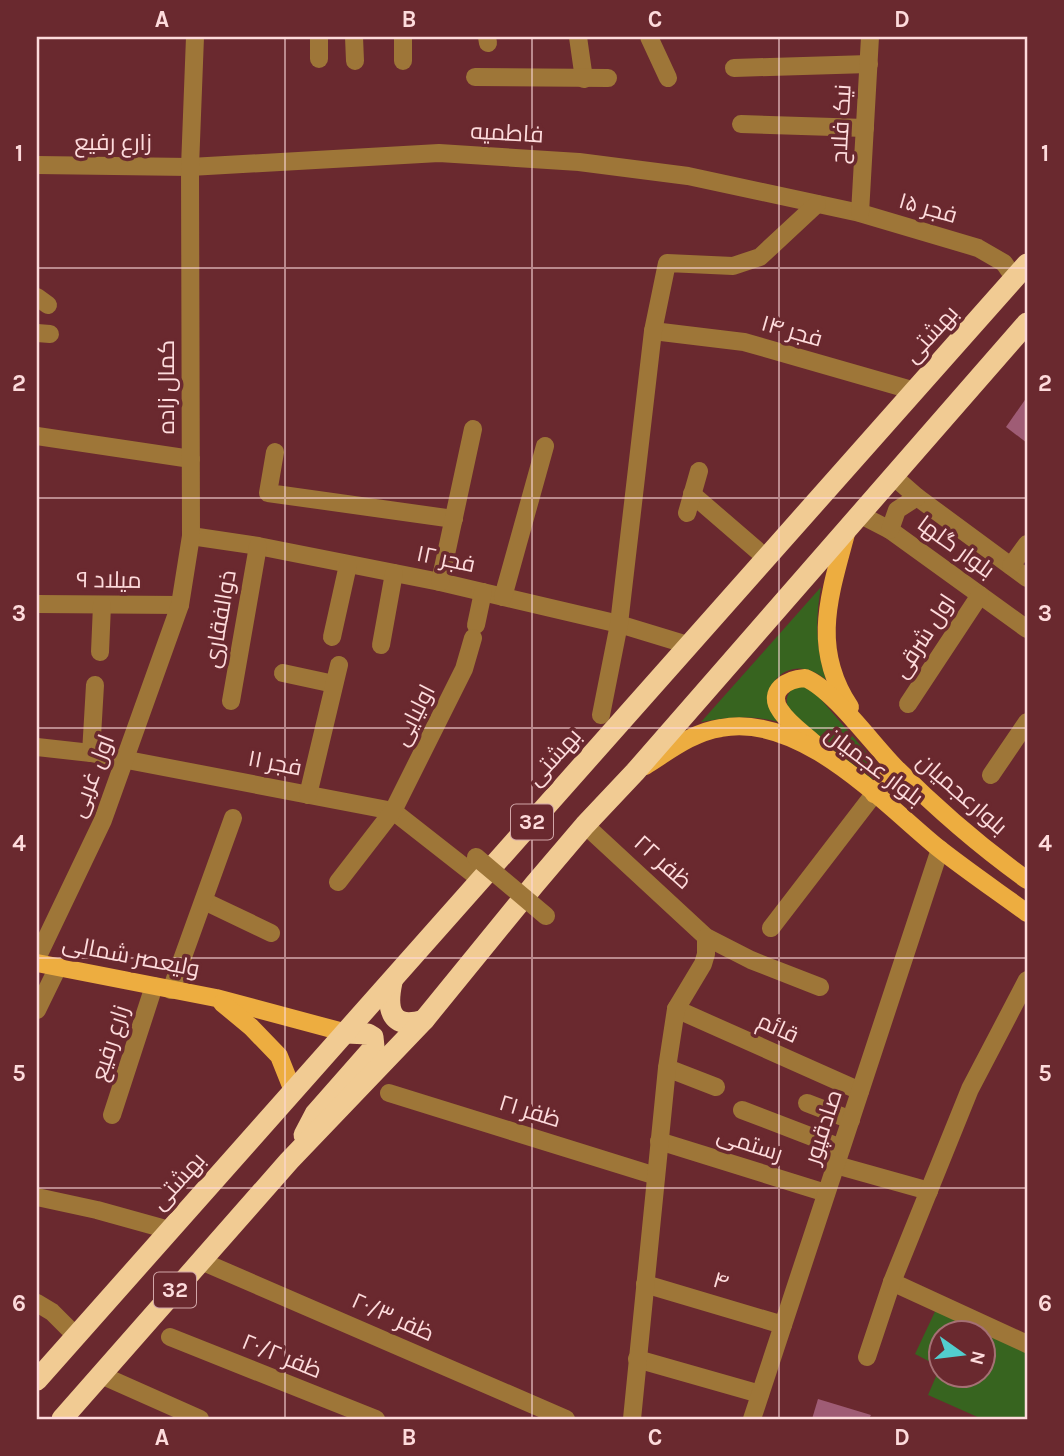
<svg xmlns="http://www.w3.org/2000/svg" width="1064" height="1456" viewBox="0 0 1064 1456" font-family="Karla,Cairo,sans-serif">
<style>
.green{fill:#37641f;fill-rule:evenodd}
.building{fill:#9f5c75}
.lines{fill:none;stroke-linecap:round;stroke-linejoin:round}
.minor{stroke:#9e7638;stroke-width:18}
.major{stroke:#edad40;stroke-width:18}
.highway{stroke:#f1cb93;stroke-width:21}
.minor-bridge{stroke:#9e7638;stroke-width:18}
.grid{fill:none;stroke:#fddbdc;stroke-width:2;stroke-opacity:0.55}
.labels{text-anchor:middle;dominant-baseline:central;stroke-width:7;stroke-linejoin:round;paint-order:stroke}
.shield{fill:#6a292f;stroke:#d1a6a8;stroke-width:2}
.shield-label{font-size:21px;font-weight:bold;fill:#fddbdc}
.street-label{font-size:23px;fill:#fddbdc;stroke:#6a292f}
.neatline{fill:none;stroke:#fddbdc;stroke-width:2.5}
.grid-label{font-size:23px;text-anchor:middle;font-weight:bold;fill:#fddbdc}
</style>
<rect width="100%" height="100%" fill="#6a292f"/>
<g class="green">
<path d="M821,587c-6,33 -5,61 5,93 -38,-33 -76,13 -47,42 -27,-7 -51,-5 -78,0z"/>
<path d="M797,684l16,6 59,69 7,9v8l-3,3h-8l-76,-65c-9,-13 -6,-20 5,-30z"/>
<path d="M939,1303l88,41v75h-45l-54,-24 12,-28 -25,-13zM942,1334h42v42h-42z"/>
</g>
<g class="building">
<polygon points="1027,397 1027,443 1006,427"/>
<polygon points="818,1399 871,1415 869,1419 812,1419"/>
</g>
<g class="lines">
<g class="minor">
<polyline points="354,37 355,61"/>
<polyline points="403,37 403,61"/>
<polyline points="487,37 488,43"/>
<polyline points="578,37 584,79"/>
<polyline points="649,37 668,78"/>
<polyline points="319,59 319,37"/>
<polyline points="734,68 869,64"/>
<polyline points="475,77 608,78"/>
<polyline points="741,124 865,128"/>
<polyline points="37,165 190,167 439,153 579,162 688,176 860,213 978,248 1004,263 1015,279"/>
<polyline points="860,213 870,37"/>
<polyline points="37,297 48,305"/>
<polyline points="653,331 744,342 915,391"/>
<polyline points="37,333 50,334"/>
<polyline points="37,436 191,459"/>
<polyline points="275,452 268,493 454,519"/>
<polyline points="893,476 917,497 1027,578"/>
<polyline points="692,494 766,558"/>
<polyline points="687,513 699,471"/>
<polyline points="859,514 890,530 1027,629"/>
<polyline points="890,530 897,510 917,497"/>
<polyline points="191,536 258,546 440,582 619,624 688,645"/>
<polyline points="1011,566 1027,544"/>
<polyline points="440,582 473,429"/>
<polyline points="503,597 545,446"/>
<polyline points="37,604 180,605"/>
<polyline points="476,625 483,592"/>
<polyline points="332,637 348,565"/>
<polyline points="381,645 394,573"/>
<polyline points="100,652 102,605"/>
<polyline points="283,673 334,684"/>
<polyline points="231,701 258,546"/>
<polyline points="908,704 980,595"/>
<polyline points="601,715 619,624 653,331 667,263 733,266 760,257 817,204"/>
<polyline points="37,747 91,753 393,811 481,880"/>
<polyline points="91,753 95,685"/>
<polyline points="991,775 1027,722"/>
<polyline points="308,795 339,665"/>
<polyline points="585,825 706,937 751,960 820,987"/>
<polyline points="338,882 393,811 464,669 473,638"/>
<polyline points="204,901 271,933"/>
<polyline points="771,928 874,794"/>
<polyline points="37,958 103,820 180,605 191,536 190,167 195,37"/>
<polyline points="171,990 233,818"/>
<polyline points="676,1009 860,1091"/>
<polyline points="37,1010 58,967"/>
<polyline points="667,1068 716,1087"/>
<polyline points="389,1093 656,1176"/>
<polyline points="807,1103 851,1120"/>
<polyline points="742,1110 841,1148"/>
<polyline points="112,1115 154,986"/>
<polyline points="659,1141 826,1193"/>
<polyline points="836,1165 929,1191"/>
<polyline points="37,1197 97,1210 169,1230"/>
<polyline points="201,1261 566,1419"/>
<polyline points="892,1282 1027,1344"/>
<polyline points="645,1284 783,1325"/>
<polyline points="37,1303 52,1312 76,1336"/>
<polyline points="170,1337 376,1419"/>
<polyline points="867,1357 892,1282 970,1089 1027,980"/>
<polyline points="637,1359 760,1394"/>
<polyline points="101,1375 200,1419"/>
<polyline points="632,1419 667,1068 676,1009 703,964 706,954 706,937"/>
<polyline points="752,1419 940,849"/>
</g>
<g class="major">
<path d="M847,530c-17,64 -37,117 3,177"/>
<path d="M814,743c-11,-10 -26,-20 -34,-33 -13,-19 7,-31 25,-32 28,11 68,67 91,90 41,41 85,79 131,112"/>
<path d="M645,766c24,-15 48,-34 76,-38 80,-15 160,73 216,119 29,23 60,44 90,66"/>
<polyline points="874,794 895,768"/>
<polyline points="37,963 216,998 347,1033"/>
<polyline points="222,1003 251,1027 279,1056 293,1091"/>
</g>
<g class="highway">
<path d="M392,982c-6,28 -1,48 32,38"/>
<polyline points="304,1135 315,1114 374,1047 373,1037 368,1034 347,1033"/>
<polyline points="37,1380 1027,264"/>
<polyline points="62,1419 289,1161 424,1020 534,885 585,825 635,772 1027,323"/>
</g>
<polyline class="minor-bridge" points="476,857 546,916"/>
</g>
<path class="grid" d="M285,37v1382M532,37v1382M779,37v1382M37,268h990M37,498h990M37,728h990M37,958h990M37,1188h990"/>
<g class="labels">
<g class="shield">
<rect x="511" y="804.5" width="42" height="35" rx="5"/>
<rect x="154" y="1272.5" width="42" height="35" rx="5"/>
</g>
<g class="shield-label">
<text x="532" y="822">32</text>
<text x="175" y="1290">32</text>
</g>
<g class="street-label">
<text transform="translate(841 124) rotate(-87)">نیک فلاح</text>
<text transform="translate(507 133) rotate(3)">فاطمیه</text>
<text x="113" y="142">زارع رفیع</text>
<text transform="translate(928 208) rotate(16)">فجر ۱۵</text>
<text transform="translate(792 331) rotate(16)">فجر ۱۴</text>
<text transform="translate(931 334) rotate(-48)">بهشتی</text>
<text transform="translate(166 387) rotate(-90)">کمال زاده</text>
<text transform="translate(956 547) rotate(36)">بلوار گلها</text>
<text transform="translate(446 559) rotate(12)">فجر ۱۲</text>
<text transform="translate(109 580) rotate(1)">میلاد ۹</text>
<text transform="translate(220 619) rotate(-80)">ذوالفقاری</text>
<text transform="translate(924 636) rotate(-57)">اول شرقی</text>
<text transform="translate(414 715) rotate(-63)">اولیایی</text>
<text transform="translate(554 757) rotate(-48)">بهشتی</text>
<text transform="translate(275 763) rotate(11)">فجر ۱۱</text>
<text transform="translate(874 766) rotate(37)">بلوار عجمیان</text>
<text transform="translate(92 776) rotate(-69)">اول غربی</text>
<text transform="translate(962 794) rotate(41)">بلوارعجمیان</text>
<text transform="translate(663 862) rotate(42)">ظفر ۲۲</text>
<text transform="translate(131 956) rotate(11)">ولیعصر شمالی</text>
<text transform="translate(778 1028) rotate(24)">قائم</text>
<text transform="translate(110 1043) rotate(-72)">زارع رفیع</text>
<text transform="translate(530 1111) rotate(17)">ظفر ۲۱</text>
<text transform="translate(823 1127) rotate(-72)">صادقپور</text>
<text transform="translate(750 1144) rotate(18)">رستمی</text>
<text transform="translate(178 1181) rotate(-48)">بهشتی</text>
<text transform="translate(721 1281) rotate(16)">۴</text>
<text transform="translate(393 1317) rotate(24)">ظفر ۲۰/۳</text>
<text transform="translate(282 1356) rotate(22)">ظفر ۲۰/۲</text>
</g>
</g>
<rect width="1064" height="1456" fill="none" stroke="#6a292f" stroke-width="77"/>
<g transform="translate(962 1354) rotate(104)"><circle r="33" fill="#6a292f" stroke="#a57074" stroke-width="2"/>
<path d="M0-5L12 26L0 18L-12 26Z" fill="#52cdce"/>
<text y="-10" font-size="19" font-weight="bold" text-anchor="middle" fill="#fddbdc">N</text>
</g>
<rect x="38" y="38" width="988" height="1380" class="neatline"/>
<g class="grid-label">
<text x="162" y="27">A</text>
<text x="409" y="27">B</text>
<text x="655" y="27">C</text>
<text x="902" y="27">D</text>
<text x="19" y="161">1</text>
<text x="1045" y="161">1</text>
<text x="19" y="391">2</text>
<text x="1045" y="391">2</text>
<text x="19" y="621">3</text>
<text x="1045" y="621">3</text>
<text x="19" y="851">4</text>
<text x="1045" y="851">4</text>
<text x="19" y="1081">5</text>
<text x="1045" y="1081">5</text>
<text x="19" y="1311">6</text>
<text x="1045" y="1311">6</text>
<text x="162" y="1445">A</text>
<text x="409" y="1445">B</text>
<text x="655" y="1445">C</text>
<text x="902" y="1445">D</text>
</g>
</svg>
